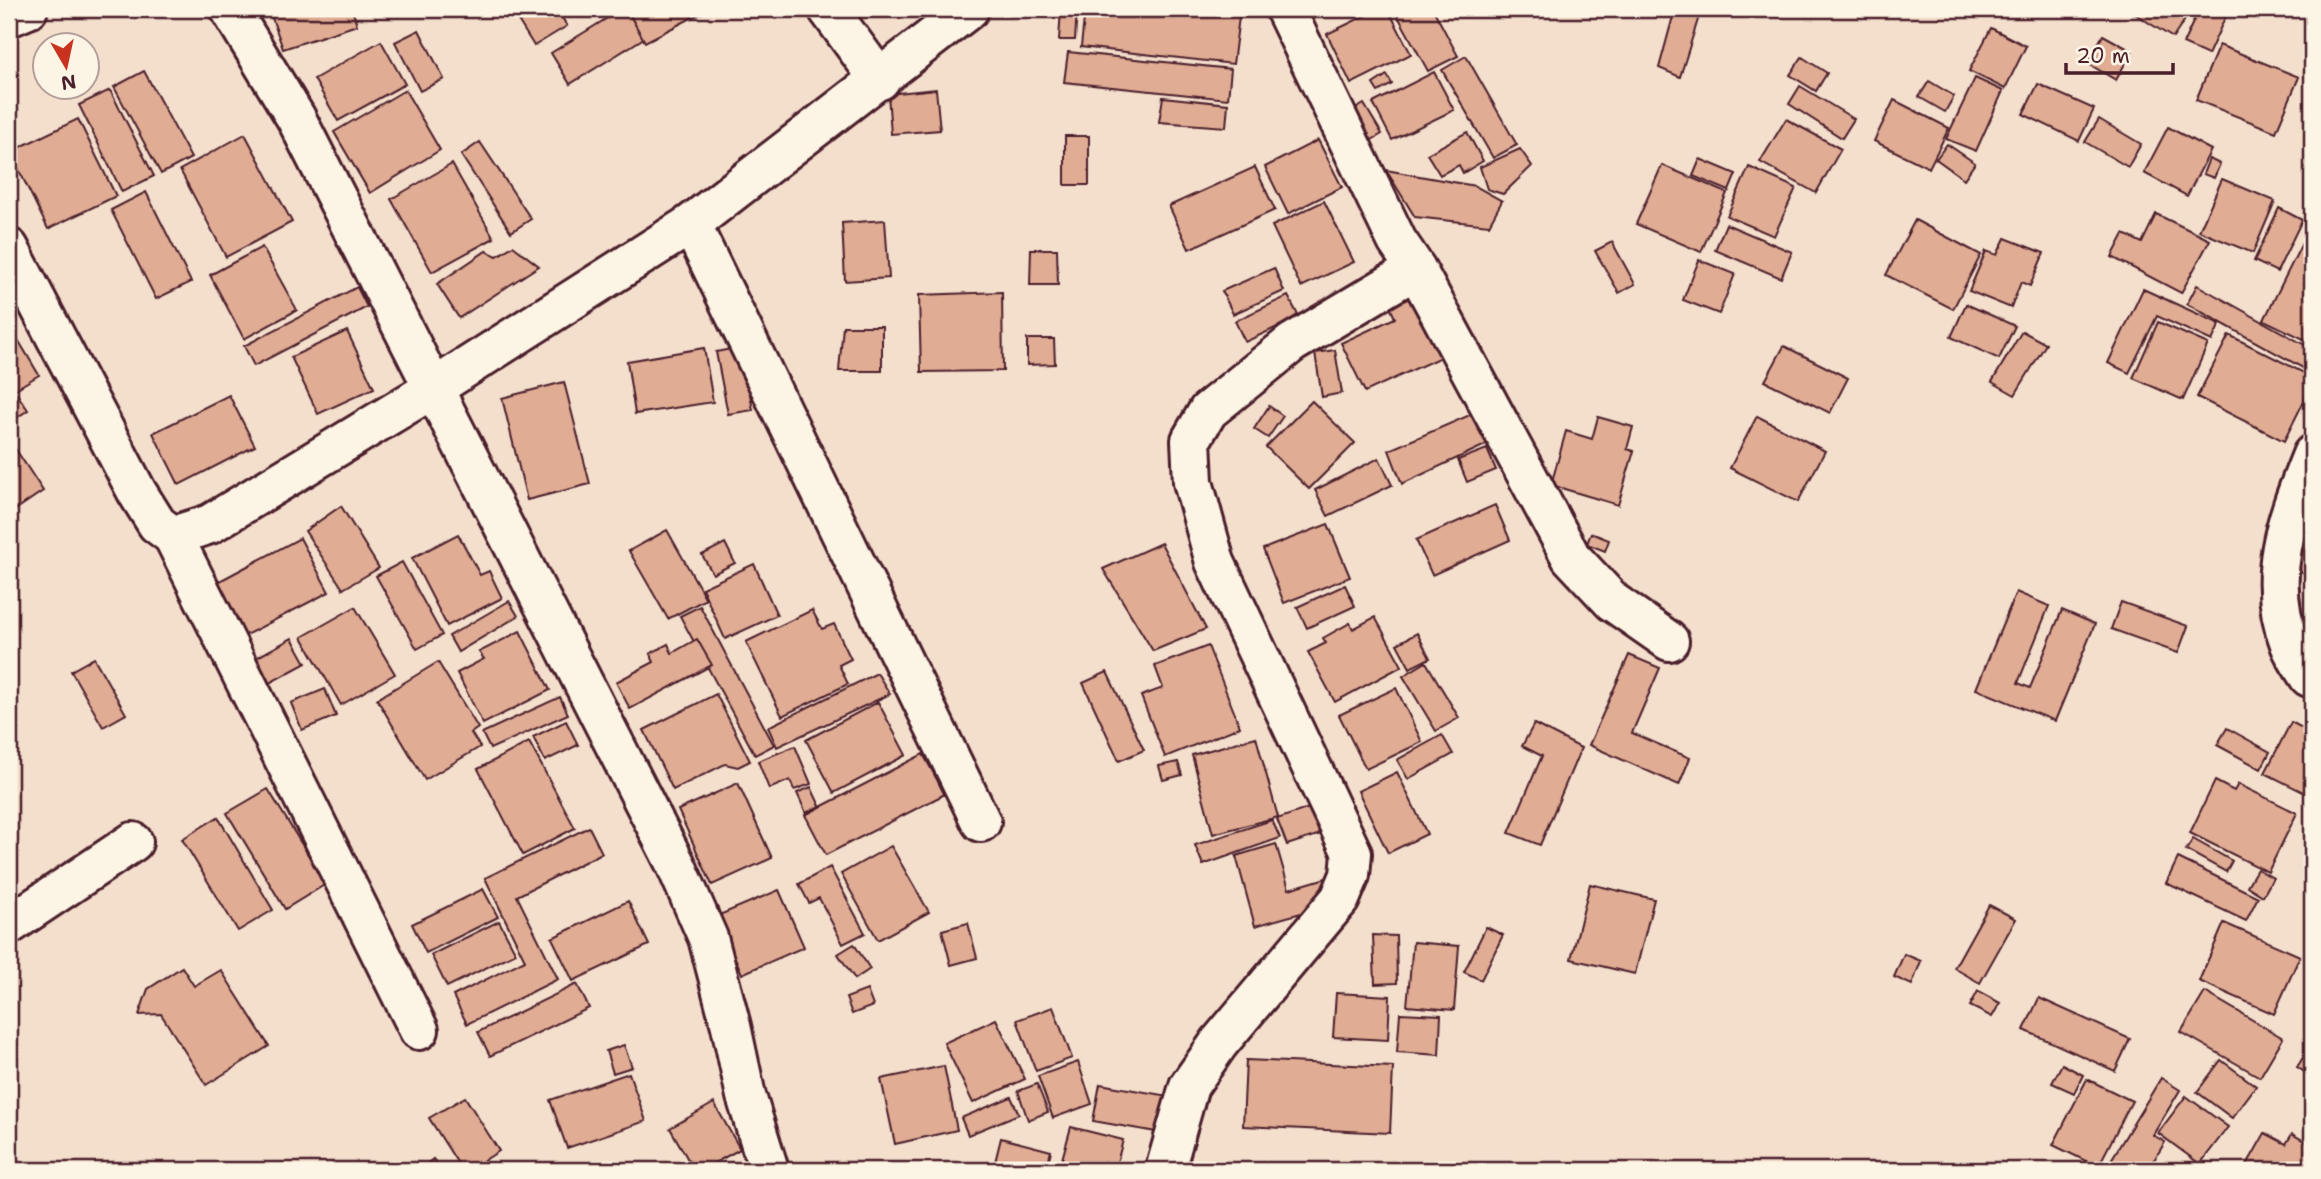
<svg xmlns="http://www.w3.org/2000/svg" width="2321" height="1179" viewBox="0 0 2321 1179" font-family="'Shantell Sans',sans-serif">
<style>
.building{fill:#e0ac94;stroke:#4a1f2b;stroke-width:2}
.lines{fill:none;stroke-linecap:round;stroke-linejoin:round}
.minor-casing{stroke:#4a1f2b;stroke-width:44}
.minor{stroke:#fcf5e5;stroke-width:38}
</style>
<rect width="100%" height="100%" fill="#f4dfcd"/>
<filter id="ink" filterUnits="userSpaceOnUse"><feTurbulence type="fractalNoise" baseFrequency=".0143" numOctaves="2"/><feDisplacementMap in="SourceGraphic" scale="14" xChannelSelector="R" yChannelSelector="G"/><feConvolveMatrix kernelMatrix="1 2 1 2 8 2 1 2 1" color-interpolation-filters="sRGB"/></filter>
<g filter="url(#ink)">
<g class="building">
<polygon points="269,9 352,9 357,25 283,49"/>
<polygon points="511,9 557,9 567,26 534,46"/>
<polygon points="622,9 626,9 644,38 570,84 551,53"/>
<polygon points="630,9 709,9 645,42 627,10"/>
<polygon points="1061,9 1077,9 1075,40 1059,40"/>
<polygon points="1085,9 1240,9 1233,64 1081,47"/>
<polygon points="1379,9 1388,9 1411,54 1351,84 1327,34"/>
<polygon points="1394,9 1433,9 1458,56 1428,71"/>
<polygon points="1675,9 1701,10 1680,77 1659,68"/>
<polygon points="2127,9 2192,9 2173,38"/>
<polygon points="2199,9 2229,9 2208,55 2183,44"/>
<polygon points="1991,28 2026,46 2005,89 1969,71"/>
<polygon points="419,30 444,79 420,91 395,42"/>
<polygon points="2103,35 2132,51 2116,80 2087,63"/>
<polygon points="381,41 405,84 338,121 314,79"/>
<polygon points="2219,45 2299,77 2276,132 2196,100"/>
<polygon points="1068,52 1231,69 1228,99 1064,82"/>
<polygon points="1466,56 1517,145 1493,158 1442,70"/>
<polygon points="1802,57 1827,73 1816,91 1790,75"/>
<polygon points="144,71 191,158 161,174 114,87"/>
<polygon points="1434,72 1454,110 1392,140 1373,103"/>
<polygon points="1387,75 1392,84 1378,92 1373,84"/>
<polygon points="1975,78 2003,91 1976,151 1946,139"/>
<polygon points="1929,81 1954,96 1945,112 1919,97"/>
<polygon points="2038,84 2094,109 2079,141 2023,114"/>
<polygon points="1800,86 1854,119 1842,138 1789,104"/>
<polygon points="936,89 940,130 891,134 888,94"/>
<polygon points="110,90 154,176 122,192 79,105"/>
<polygon points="405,90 440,150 370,193 334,132"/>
<polygon points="1163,97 1228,104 1226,127 1159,122"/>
<polygon points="1894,100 1949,128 1929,168 1874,141"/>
<polygon points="1364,104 1382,134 1365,144 1347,114"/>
<polygon points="78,119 116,196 48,229 10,152"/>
<polygon points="1786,119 1841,149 1816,193 1760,162"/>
<polygon points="2099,119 2141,144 2128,167 2085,142"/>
<polygon points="9,123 16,136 9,140"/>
<polygon points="2168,127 2211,150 2187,196 2144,173"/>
<polygon points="1467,132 1483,161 1463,173 1459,165 1440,175 1427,154"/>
<polygon points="245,134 292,222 226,257 180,170"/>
<rect x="1065" y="136" width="24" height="49"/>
<polygon points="1318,140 1342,187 1288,214 1265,167"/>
<polygon points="480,142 531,219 511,232 461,155"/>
<polygon points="1947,144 1975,163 1964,179 1936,159"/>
<polygon points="1520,149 1532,166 1503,194 1487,189 1480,167"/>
<polygon points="1700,159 1736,174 1729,191 1693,176"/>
<polygon points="2209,159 2220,164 2214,178 2203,174"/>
<polygon points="452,164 494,238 432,272 391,199"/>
<polygon points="1662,165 1727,193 1701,252 1636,224"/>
<polygon points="1255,167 1275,210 1189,249 1169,206"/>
<polygon points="1749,167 1796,188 1774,236 1727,216"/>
<polygon points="1386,170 1475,186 1502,201 1489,225 1415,217"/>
<polygon points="2222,179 2275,201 2253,253 2199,231"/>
<polygon points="146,192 191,282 156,299 111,210"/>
<polygon points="1324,201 1354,262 1301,287 1272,226"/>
<polygon points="2279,208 2302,220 2277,272 2254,261"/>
<polygon points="2156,214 2210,240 2181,293 2112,257 2124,234 2142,243"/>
<polygon points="885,220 889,278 845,281 842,223"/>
<polygon points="1915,220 1981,255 1953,309 1886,275"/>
<polygon points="2312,223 2312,343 2264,320"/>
<polygon points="1726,224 1792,252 1781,278 1715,250"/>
<polygon points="2005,238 2044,253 2030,286 2021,282 2011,308 1969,291 1986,251 1997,255"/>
<polygon points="1612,242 1635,284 1619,293 1595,251"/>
<polygon points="513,246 539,266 459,318 437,284 486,251 497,256"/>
<polygon points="262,247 297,310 244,339 210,275"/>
<polygon points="1031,249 1057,249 1058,285 1030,285"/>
<polygon points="1699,260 1735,274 1719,314 1683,300"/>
<polygon points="1274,268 1284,291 1233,314 1222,291"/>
<polygon points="2197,285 2312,349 2312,373 2187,304"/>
<polygon points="357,287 367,307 254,366 244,346"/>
<polygon points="2143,289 2220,324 2212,341 2157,316 2129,373 2108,363"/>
<polygon points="1002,292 1003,371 921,372 919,295"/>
<polygon points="1416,295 1445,355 1365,392 1341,343 1395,318 1390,307"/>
<polygon points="1288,296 1299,317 1245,342 1235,321"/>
<polygon points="1966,304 2015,326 1999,359 1951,337"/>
<polygon points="2158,322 2208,344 2183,400 2133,378"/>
<polygon points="843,326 882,326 882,371 839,371"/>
<polygon points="347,331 374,388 318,414 291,357"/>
<polygon points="2022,331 2046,344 2015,395 1992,382"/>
<polygon points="2229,335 2312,377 2312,385 2284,441 2197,397"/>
<polygon points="17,338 39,375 9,393 9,343"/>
<polygon points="1027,339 1054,339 1055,364 1027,365"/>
<polygon points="1784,346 1848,378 1830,413 1765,381"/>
<polygon points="741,347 753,410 728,414 716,352"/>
<polygon points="704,348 713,402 635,414 627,361"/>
<polygon points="1335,350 1342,393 1322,397 1315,353"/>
<polygon points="564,382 590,484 527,500 502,398"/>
<polygon points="17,394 28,410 9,423 9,399"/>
<polygon points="229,395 255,446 179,485 153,433"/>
<polygon points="1312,401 1355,443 1309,489 1266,447"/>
<polygon points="1269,406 1283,416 1268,438 1254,429"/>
<polygon points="1479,411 1494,441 1402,484 1389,450"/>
<polygon points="1757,416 1825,451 1798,502 1730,468"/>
<polygon points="1598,417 1633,427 1627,449 1634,451 1618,505 1551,485 1566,431 1592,439"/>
<polygon points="9,439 43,491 9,514"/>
<polygon points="1487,449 1496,470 1467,482 1458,460"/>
<polygon points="1379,458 1392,485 1328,516 1315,490"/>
<polygon points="1495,505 1510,540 1432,575 1416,540"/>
<polygon points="341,506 379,568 343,589 305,531"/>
<polygon points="1328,524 1350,577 1284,603 1263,549"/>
<polygon points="667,530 706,599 668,619 629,551"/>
<polygon points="1591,533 1609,540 1605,551 1587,544"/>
<polygon points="458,534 480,575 489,571 502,598 447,626 412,558"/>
<polygon points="2312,534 2312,577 2294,568"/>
<polygon points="300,538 329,592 242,637 214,584"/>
<polygon points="725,543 735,563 713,574 702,555"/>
<polygon points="1161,543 1206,629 1153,651 1103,569"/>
<polygon points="402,562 442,635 417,649 376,576"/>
<polygon points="754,564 777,615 725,639 702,588"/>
<polygon points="1345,585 1355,606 1307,628 1297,607"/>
<polygon points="2016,592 2049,606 2018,683 2030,688 2062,610 2095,624 2055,721 1976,689"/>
<polygon points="509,601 518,616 458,652 449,636"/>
<polygon points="2121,602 2188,626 2178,653 2111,629"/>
<polygon points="700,606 774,745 755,755 680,616"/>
<polygon points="355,607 395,674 341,705 302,637"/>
<polygon points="812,610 822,629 834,624 851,659 839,665 848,684 782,716 746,642"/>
<polygon points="1375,617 1402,666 1335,702 1308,652 1326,643 1323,638 1350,623 1353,629"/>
<polygon points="520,631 550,690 483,724 457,673 484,659 479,652"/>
<polygon points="1417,633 1430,658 1410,668 1397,644"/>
<polygon points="292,638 306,663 266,685 252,660"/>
<polygon points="697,639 712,665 630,709 616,682 654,662 650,654 668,644 672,653"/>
<polygon points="1208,646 1240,727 1165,757 1141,696 1163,688 1155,666"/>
<polygon points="1629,655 1660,668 1632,733 1690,758 1679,785 1589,745"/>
<polygon points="94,658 126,714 103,727 71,671"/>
<polygon points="438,662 478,728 471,733 480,747 425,780 377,699"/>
<polygon points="1426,662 1459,718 1436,731 1403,676"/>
<polygon points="1107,672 1144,750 1119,761 1083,683"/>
<polygon points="877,673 890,694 777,747 768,727"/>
<polygon points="1396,688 1422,742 1366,769 1339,715"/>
<polygon points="325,689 336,716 302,730 291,703"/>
<polygon points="716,694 750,761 738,767 725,764 673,790 644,730"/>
<polygon points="560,697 568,714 490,749 482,733"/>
<polygon points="878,702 906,755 834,793 806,740"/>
<polygon points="566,721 578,745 545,761 533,737"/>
<polygon points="2291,722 2312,733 2312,784 2307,794 2265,773"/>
<polygon points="1534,724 1581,748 1540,845 1509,833 1542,756 1522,746"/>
<polygon points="2227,728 2270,752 2261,769 2217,745"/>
<polygon points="1442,735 1453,754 1408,779 1397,760"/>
<polygon points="1256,737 1278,817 1213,834 1192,755"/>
<polygon points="529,742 575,828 523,855 478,769"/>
<polygon points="795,746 811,784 794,790 790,780 769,789 758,761"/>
<polygon points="923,754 945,794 826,855 805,815"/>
<polygon points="1178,762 1182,775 1163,780 1159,766"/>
<polygon points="1397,772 1427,834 1388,853 1358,791"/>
<polygon points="2215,781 2234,791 2238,784 2297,813 2268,872 2190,833"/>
<polygon points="738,783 772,858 712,885 678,810"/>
<polygon points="811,787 820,806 806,813 797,793"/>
<polygon points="268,789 326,884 285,909 227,813"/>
<polygon points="1324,803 1333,830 1287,845 1277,819"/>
<polygon points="218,817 273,910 238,931 182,839"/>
<polygon points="1272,820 1280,838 1203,865 1195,845"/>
<polygon points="589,827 602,853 517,896 558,979 467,1024 453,996 525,960 485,878"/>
<polygon points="2193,839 2232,861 2226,872 2186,850"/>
<polygon points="1276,844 1289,889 1326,878 1333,904 1255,926 1236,856"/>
<polygon points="891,846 929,912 878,940 841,874"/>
<polygon points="2178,858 2258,897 2246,921 2166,883"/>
<polygon points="830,867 865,933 843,944 819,898 809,903 799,884"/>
<polygon points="2257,869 2273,878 2263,896 2247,886"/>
<polygon points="1590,884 1654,899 1635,974 1571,959"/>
<polygon points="483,889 498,917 426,953 412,924"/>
<polygon points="779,890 804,947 742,974 717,916"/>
<polygon points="628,901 649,945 573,981 552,938"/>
<polygon points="1989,905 2016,919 1980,983 1954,968"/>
<polygon points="499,921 516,953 447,987 431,955"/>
<polygon points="968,923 977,958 951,965 942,930"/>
<polygon points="2224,923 2300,956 2274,1014 2199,981"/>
<polygon points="1486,927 1503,935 1481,980 1464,972"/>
<polygon points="1373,935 1396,936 1397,983 1375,984"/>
<polygon points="1413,942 1459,946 1454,1010 1407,1006"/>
<polygon points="854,944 870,969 855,979 838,954"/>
<polygon points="1904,954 1921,961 1912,985 1894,977"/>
<polygon points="182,967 194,986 221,970 269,1046 206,1085 161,1014 139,1015 148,989"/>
<polygon points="577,984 589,1008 490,1056 478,1032"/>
<polygon points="867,990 873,1006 852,1014 846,998"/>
<polygon points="1978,991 2000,1003 1992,1017 1970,1006"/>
<polygon points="2205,992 2283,1038 2260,1077 2181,1032"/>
<polygon points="1336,993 1390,996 1388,1040 1333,1037"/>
<polygon points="2039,998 2130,1039 2115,1071 2024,1030"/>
<polygon points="1053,1007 1072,1058 1036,1071 1017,1020"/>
<polygon points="1400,1013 1441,1015 1439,1055 1397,1052"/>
<polygon points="996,1019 1025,1079 973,1103 944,1043"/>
<polygon points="624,1045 632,1067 613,1073 606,1051"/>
<polygon points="2308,1050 2312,1053 2312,1077 2297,1067"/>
<polygon points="1246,1060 1393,1067 1390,1133 1243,1126"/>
<polygon points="2221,1060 2256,1086 2232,1118 2197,1092"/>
<polygon points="1078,1062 1092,1104 1053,1118 1038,1076"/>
<polygon points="2062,1064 2083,1075 2074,1093 2052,1083"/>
<polygon points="944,1066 957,1130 895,1144 881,1079"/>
<polygon points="629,1073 646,1121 567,1148 550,1100"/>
<polygon points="2161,1078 2180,1090 2153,1135 2165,1142 2148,1170 2105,1170"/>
<polygon points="2087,1079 2132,1101 2098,1167 2053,1145"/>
<polygon points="1037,1084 1048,1112 1028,1120 1018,1091"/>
<polygon points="1100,1084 1168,1096 1162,1133 1093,1121"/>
<polygon points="2186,1096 2228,1127 2200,1164 2158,1133"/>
<polygon points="465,1097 499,1151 469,1170 462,1170 429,1118"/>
<polygon points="1011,1097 1019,1114 968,1135 961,1118"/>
<polygon points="714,1103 740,1149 702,1170 694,1170 670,1128"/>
<polygon points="1071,1127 1123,1140 1115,1170 1059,1170"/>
<polygon points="2265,1133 2286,1144 2292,1134 2312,1145 2312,1170 2244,1170"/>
<polygon points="1001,1138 1051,1151 1046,1170 993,1170"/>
<polygon points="433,1159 442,1170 419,1170"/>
<polygon points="744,1162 747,1170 727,1170"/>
</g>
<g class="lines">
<g class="minor-casing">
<g id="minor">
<polyline points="230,9 296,118 676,865 708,938 731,1026 746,1096 769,1170"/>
<polyline points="828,9 880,80"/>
<polyline points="9,17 28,9"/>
<polyline points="691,224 981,822"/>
<polyline points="9,248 137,492 157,524 173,536 210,524 434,388 691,224 969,9"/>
<polyline points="1416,269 1571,557 1613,602 1669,641"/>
<path d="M2312,455c-25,62 -48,122 -22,189 4,11 12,22 19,33l3,-4"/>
<polyline points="173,536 419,1030"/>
<polyline points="9,925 133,842"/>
<polyline points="1165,1170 1189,1086 1219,1043 1340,899 1350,875 1352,853 1215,562 1193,482 1191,440 1208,411 1292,343 1416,269 1397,241 1285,9"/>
</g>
</g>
<use href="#minor" class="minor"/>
</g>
</g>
<rect width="2321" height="1179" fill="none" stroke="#fcf5e5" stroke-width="35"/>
<rect x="18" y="18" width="2286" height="1144" fill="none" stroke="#4a1f2b" stroke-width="2.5" filter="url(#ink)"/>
<g transform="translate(66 66) rotate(171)"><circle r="33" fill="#fcf5e5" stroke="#b59f9b" stroke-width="2"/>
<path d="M0-5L12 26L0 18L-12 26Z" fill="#c8321e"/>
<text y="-10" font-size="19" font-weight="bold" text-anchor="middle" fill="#4a1f2b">N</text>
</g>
<path d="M2066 63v10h107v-10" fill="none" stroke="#4a1f2b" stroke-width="3.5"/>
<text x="2076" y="63" font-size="21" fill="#4a1f2b" stroke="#fcf5e5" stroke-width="5" paint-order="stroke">20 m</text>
</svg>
